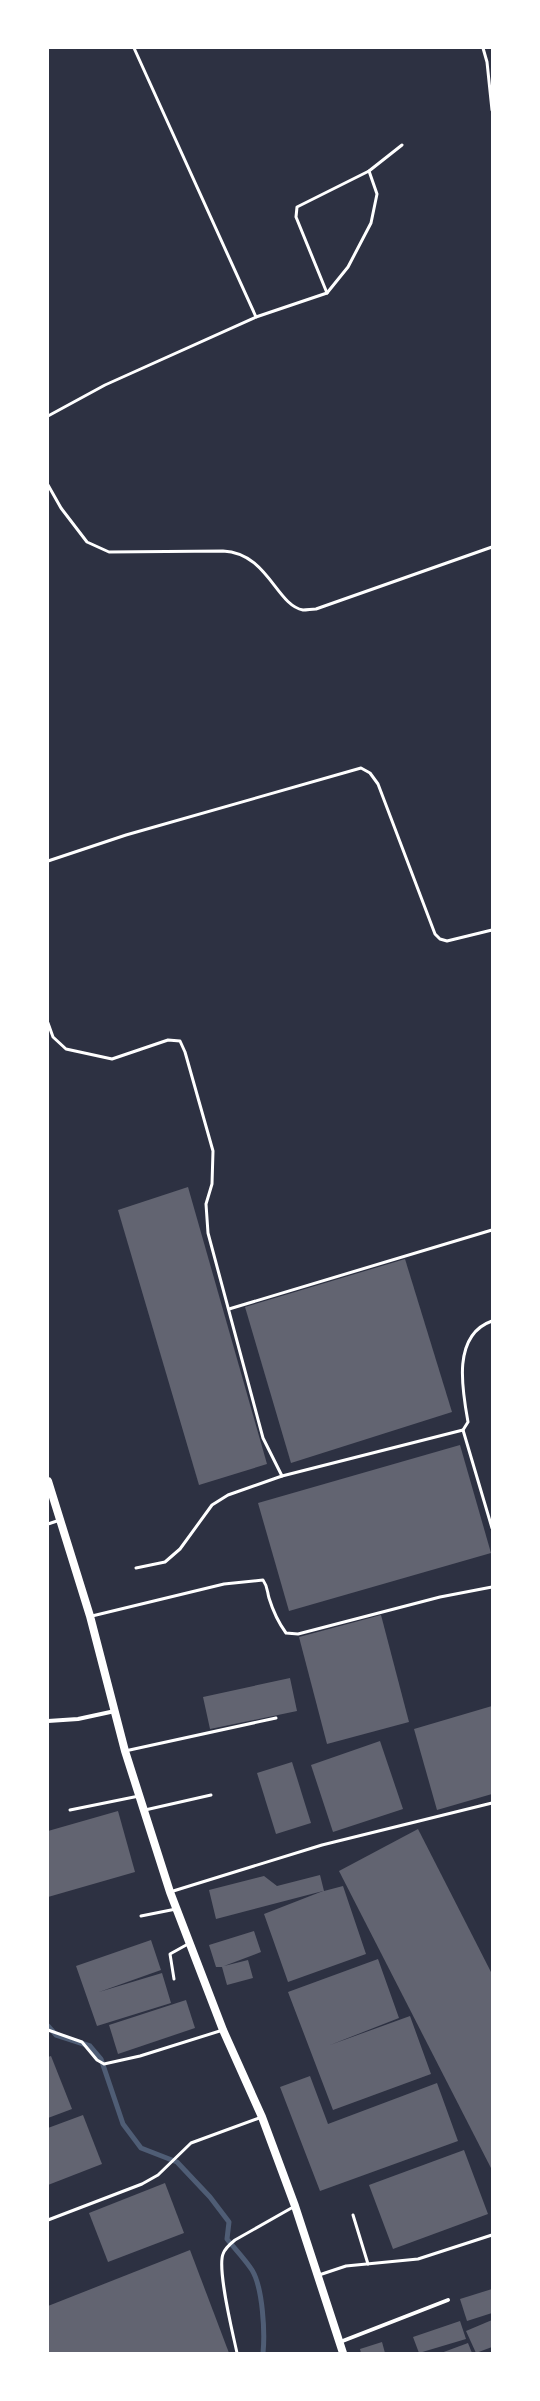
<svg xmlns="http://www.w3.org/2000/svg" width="540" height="2401" viewBox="0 0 540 2401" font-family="'Noto Sans',sans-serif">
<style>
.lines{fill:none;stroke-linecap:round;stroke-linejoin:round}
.stream{stroke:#4f5d75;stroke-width:5}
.building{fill:#626471}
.service{stroke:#fff;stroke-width:3}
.minor{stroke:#fff;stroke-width:4}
.secondary{stroke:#fff;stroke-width:8}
</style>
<rect width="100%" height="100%" fill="#2d3142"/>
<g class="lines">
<path class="stream" d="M48,2026l8,9 34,11 11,13 22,65 18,24 36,14 33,35 19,25 -2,17c8,10 18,20 25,31 11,18 13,63 11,83"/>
</g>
<g class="building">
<polygon points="188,1187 267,1464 199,1485 118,1210"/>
<polygon points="405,1259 452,1412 291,1463 245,1307"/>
<polygon points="460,1445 491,1553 289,1611 258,1503"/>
<polygon points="381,1615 409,1722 327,1744 299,1637"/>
<polygon points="290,1678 297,1711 210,1729 203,1697"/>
<polygon points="492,1706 492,1794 437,1810 414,1729"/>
<polygon points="380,1741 403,1809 333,1832 311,1765"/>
<polygon points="292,1762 311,1823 276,1834 257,1773"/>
<polygon points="118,1811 135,1872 48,1897 48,1831"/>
<polygon points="418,1829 492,1974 492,2170 339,1871"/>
<polygon points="320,1875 324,1891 343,1886 366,1954 288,1982 264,1914 323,1891 216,1919 209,1890 264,1876 277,1886"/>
<polygon points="254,1931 261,1952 224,1966 248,1960 253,1978 227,1985 222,1967 216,1967 209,1945"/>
<polygon points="151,1940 161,1970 99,1992 162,1973 171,2003 97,2026 76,1966"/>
<polygon points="378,1959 399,2018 330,2045 410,2016 431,2074 333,2110 288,1992"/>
<polygon points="186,2000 195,2028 118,2054 109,2025"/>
<polygon points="51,2056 72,2109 48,2118 48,2057"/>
<polygon points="310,2076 328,2124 437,2083 458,2141 320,2191 280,2087"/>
<polygon points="83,2115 102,2164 48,2185 48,2128"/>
<polygon points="464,2150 488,2214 393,2249 369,2185"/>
<polygon points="165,2183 184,2233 108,2262 89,2213"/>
<polygon points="190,2250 229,2353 48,2353 48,2306"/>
<polygon points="492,2289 492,2313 467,2321 460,2299"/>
<polygon points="492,2320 492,2347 476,2353 466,2331"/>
<polygon points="460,2321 466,2339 419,2353 413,2337"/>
<polygon points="382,2342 385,2353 361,2353 360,2349"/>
<polygon points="468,2343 472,2353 441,2353"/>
</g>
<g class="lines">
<g class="service">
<polyline points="134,48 256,317"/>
<polyline points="483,48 487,62 492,110"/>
<polyline points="327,293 296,217 297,207 369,171"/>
<polyline points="48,416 105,385 256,317 327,293 348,267 371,223 377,194 369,171 402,145"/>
<path d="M48,485l13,23 26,34 22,10 114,-1c45,2 53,54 80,59 4,0 9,-1 13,-1l176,-62"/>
<polyline points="48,861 126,835 361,768 370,773 378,784 435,934 440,939 447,941 492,930"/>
<polyline points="48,1023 53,1037 66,1049 112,1059 168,1040 180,1041 185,1052 213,1151 212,1184 206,1204 208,1233 263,1438 282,1476"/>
<polyline points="229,1309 492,1230"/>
<polyline points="463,1430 492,1528"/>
<polyline points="48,1524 60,1520"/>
<path d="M136,1568l29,-6 15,-13 32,-44 16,-10 54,-19 181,-46 5,-8c-6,-33 -16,-87 24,-101"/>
<path d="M92,1616l132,-32 39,-4c5,7 4,11 6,18 4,13 9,24 17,35l12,1 142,-37 52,-10"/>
<polyline points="125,1751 276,1718"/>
<polyline points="70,1810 139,1796"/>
<polyline points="145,1810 211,1795"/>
<polyline points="170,1892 322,1845 492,1803"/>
<polyline points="141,1916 176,1909"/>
<polyline points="174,1979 170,1954 188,1944"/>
<polyline points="48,2030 82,2042 97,2060 104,2064 140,2056 223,2030"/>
<polyline points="353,2215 368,2264"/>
<polyline points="48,2220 142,2184 158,2175 191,2143 262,2117"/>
<polyline points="319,2275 346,2266 418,2259 492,2235"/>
<path d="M237,2353c-4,-19 -20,-83 -14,-99 2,-6 7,-10 12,-14l60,-34"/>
</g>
<g class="minor">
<polyline points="48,1721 78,1719 115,1711"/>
<polyline points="340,2342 448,2300"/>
</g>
<polyline class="secondary" points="48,1481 90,1616 125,1751 170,1892 223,2030 262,2117 295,2206 343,2353"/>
</g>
<rect width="540" height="2401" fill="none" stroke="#ffffff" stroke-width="98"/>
</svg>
